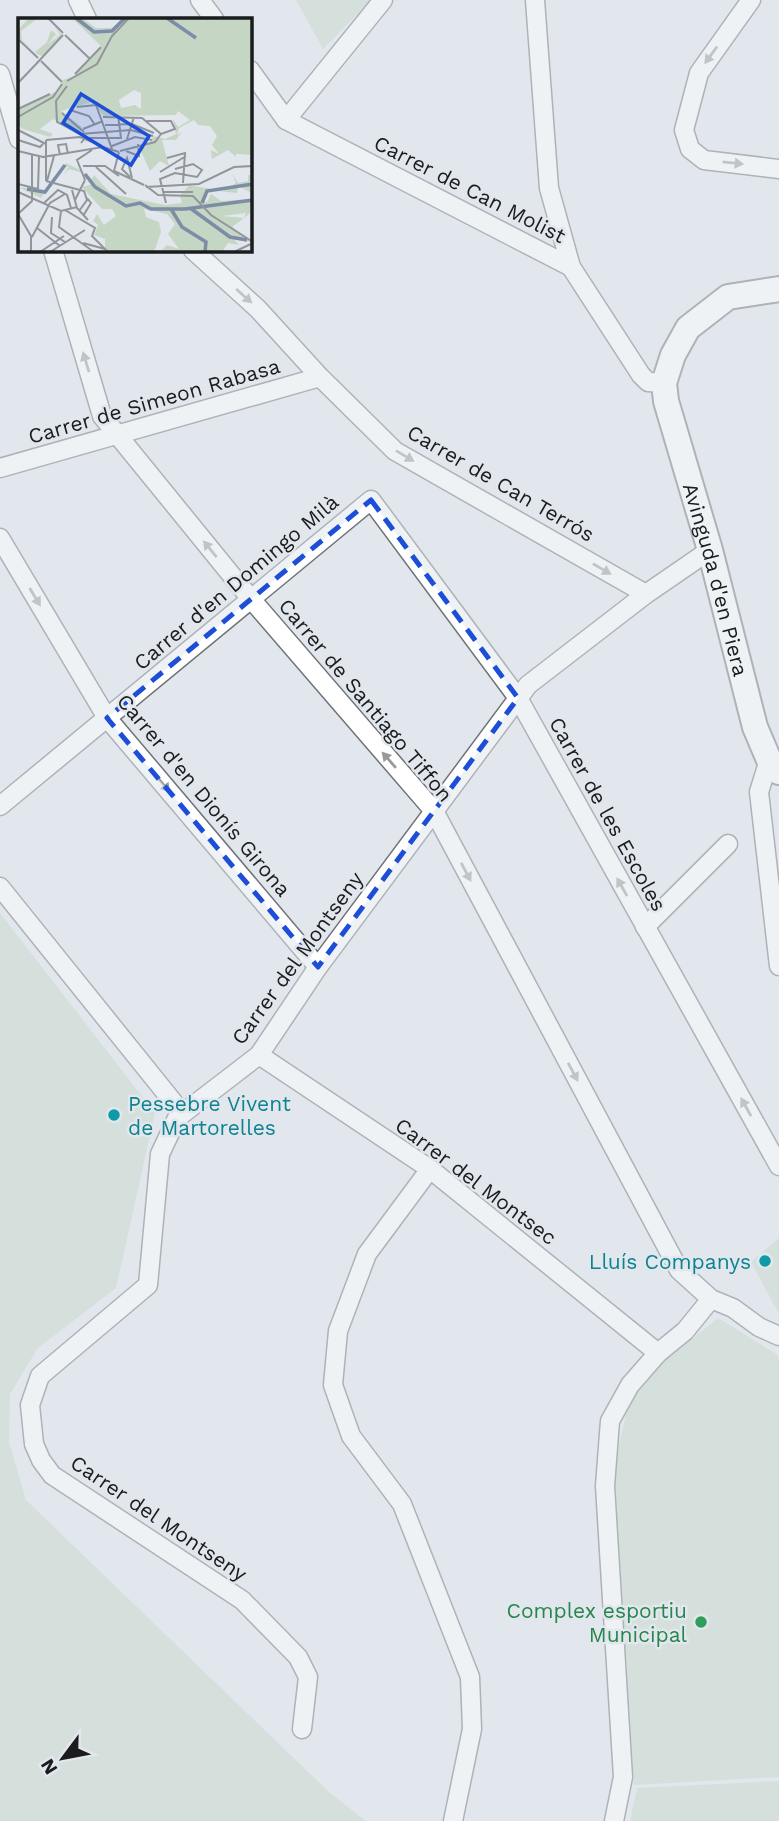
<svg xmlns="http://www.w3.org/2000/svg" width="779" height="1821" viewBox="0 0 779 1821" font-family="'Work Sans',sans-serif">
<style>
.green{fill:#c5d6c5}
.lines{fill:none;stroke-linecap:round;stroke-linejoin:round}
.street-casing{stroke:#6f7378;stroke-width:21}
.secondary-casing{stroke:#6f7378;stroke-width:28}
.street{stroke:#fff;stroke-width:18}
.secondary{stroke:#fff;stroke-width:24}
.oneway{fill:#98999a}
.marked{fill:none;stroke:#1d4ed8;stroke-width:5;stroke-dasharray:14 9;stroke-linejoin:round}
.culture-dot{fill:#0f9aa8;stroke:#e2e7ed;stroke-width:2.5}
.leisure-dot{fill:#2e9e5b;stroke:#e2e7ed;stroke-width:2.5}
.labels{text-anchor:middle;dominant-baseline:central;stroke-width:5;stroke-linejoin:round;paint-order:stroke}
.street-label{font-size:21px;fill:#1a1c1e;stroke:#e2e7ed}
.culture-label{font-size:21px;fill:#0d838f;stroke:#e2e7ed;text-anchor:start}
.leisure-label{font-size:21px;fill:#27864d;stroke:#e2e7ed;text-anchor:end}
.inset-river{fill:none;stroke:#7d8ca7;stroke-width:3.5}
.inset-road{fill:none;stroke:#92969a;stroke-width:2}
.view{fill:#1d4ed8;fill-opacity:0.15;stroke:#1d4ed8;stroke-width:3.5}
.inset-edge{fill:none;stroke:#1a1c1e;stroke-width:3.5}
</style>
<rect width="100%" height="100%" fill="#e2e7ed"/>
<g class="green">
<polygon points="296,0 371,0 323,49"/>
<polygon points="0,913 155,1113 116,1288 38,1348 10,1394 9,1442 26,1500 329,1792 366,1821 0,1821"/>
<polygon points="779,1238 779,1314 751,1262"/>
<polygon points="718,1318 778,1355 779,1361 779,1777 634,1785 614,1468 628,1405 651,1372"/>
<polygon points="779,1781 779,1821 630,1821 637,1788"/>
</g>
<g class="lines">
<g class="street-casing">
<g id="street">
<polyline points="78,0 87,19"/>
<polyline points="200,0 214,19"/>
<polyline points="535,0 549,188 571,267"/>
<polyline points="751,0 699,73 684,130 690,149 704,160 779,169"/>
<polyline points="250,70 286,120 571,267 641,375 648,382 664,383"/>
<polyline points="0,74 19,139"/>
<polyline points="286,120 383,0"/>
<polyline points="53,250 102,416 251,599 434,811 679,1270 711,1299 733,1308 759,1327 779,1336"/>
<polyline points="193,250 258,309 320,377 395,451 646,594"/>
<polyline points="0,468 320,377"/>
<polyline points="0,538 107,718 318,967"/>
<polyline points="769,760 759,792 779,966"/>
<polyline points="0,806 371,500 518,698 779,1166"/>
<polyline points="0,887 182,1113"/>
<polyline points="645,927 728,844"/>
<polyline points="259,1055 430,1169 658,1353"/>
<polyline points="430,1169 367,1254 338,1331 333,1385 351,1436 402,1504 470,1677 472,1729 453,1821"/>
<polyline points="302,1729 308,1677 298,1657 242,1600 52,1475 41,1460 34,1444 30,1405 40,1376 148,1285 160,1154 177,1118 259,1055 318,967 528,685 646,594 710,550"/>
<polyline points="614,1821 623,1777 605,1486 610,1421 630,1385 658,1353 685,1331 711,1299"/>
</g>
</g>
<g class="secondary-casing">
<g id="secondary">
<path id="s1" d="M779,289l-51,8 -40,31 -15,27 -9,28 2,18 44,149 45,177 14,33 10,12"/>
</g>
</g>
<use href="#street" class="street"/>
<use href="#secondary" class="secondary"/>
</g>
<defs><path id="oneway-solid" d="M-6-.8H1V-3.2L6.5 0L1 3.2V.8H-6Z" transform="scale(1.75)"/></defs>
<g class="oneway">
<use href="#oneway-solid" transform="translate(711 55) rotate(126)"/>
<use href="#oneway-solid" transform="translate(733 163) rotate(6)"/>
<use href="#oneway-solid" transform="translate(244 296) rotate(42)"/>
<use href="#oneway-solid" transform="translate(86 362) rotate(-107)"/>
<use href="#oneway-solid" transform="translate(405 456) rotate(31)"/>
<use href="#oneway-solid" transform="translate(210 549) rotate(-129)"/>
<use href="#oneway-solid" transform="translate(602 569) rotate(30)"/>
<use href="#oneway-solid" transform="translate(35 597) rotate(59)"/>
<use href="#oneway-solid" transform="translate(389 760) rotate(-131)"/>
<use href="#oneway-solid" transform="translate(163 784) rotate(50)"/>
<use href="#oneway-solid" transform="translate(466 872) rotate(62)"/>
<use href="#oneway-solid" transform="translate(622 887) rotate(-119)"/>
<use href="#oneway-solid" transform="translate(573 1072) rotate(62)"/>
<use href="#oneway-solid" transform="translate(746 1107) rotate(-119)"/>
</g>
<path d="M0 0H779V1821H0ZM371,500l147,198 -200,269 -211,-249z" fill="#e2e7ed" fill-opacity=".55" fill-rule="evenodd"/>
<path class="marked" d="M371,500l147,198 -200,269 -211,-249z"/>
<g class="culture-dot">
<circle cx="114" cy="1115" r="7"/>
<circle cx="765" cy="1261" r="7"/>
</g>
<circle class="leisure-dot" cx="701" cy="1622" r="7"/>
<g class="labels">
<g class="street-label">
<text transform="translate(470 189) rotate(27)">Carrer de Can Molist</text>
<text transform="translate(154 401) rotate(-16)">Carrer de Simeon Rabasa</text>
<text transform="translate(501 483) rotate(30)">Carrer de Can Terrós</text>
<text stroke="none"><textPath href="#s1" startOffset="366">Avinguda d'en Piera</textPath></text>
<text transform="translate(236 582) rotate(-40)">Carrer d'en Domingo Milà</text>
<text transform="translate(366 700) rotate(50)">Carrer de Santiago Tiffon</text>
<text transform="translate(204 795) rotate(50)">Carrer d'en Dionís Girona</text>
<text transform="translate(608 814) rotate(61)">Carrer de les Escoles</text>
<text transform="translate(297 958) rotate(-54)">Carrer del Montseny</text>
<text transform="translate(476 1181) rotate(37)">Carrer del Montsec</text>
<text transform="translate(159 1518) rotate(34)">Carrer del Montseny</text>
</g>
<g class="culture-label">
<text x="128" y="1103">Pessebre Vivent<tspan x="128" dy="24">de Martorelles</tspan></text>
<text x="751" y="1261" text-anchor="end">Lluís Companys</text>
</g>
<g class="leisure-label">
<text x="687" y="1610">Complex esportiu<tspan x="687" dy="24">Municipal</tspan></text>
</g>
</g>
<g transform="translate(18 18)">
<rect width="234" height="234" fill="#e2e7ed"/>
<path d="M11,0h9l-17,13 1,9 13,12 12,-10 4,-12 5,4 -8,10 12,-9 -6,-9 8,9 -20,21 -5,-2 -19,-17v-7zM54,0h10l14,10h16l11,-10h129v137l-16,-1v3l-8,-7 -16,9 -1,-9 8,4 -7,-9 5,-9 -7,-10 -12,-1 -4,-5 -15,8 -2,7 5,-3 -6,8h-14l7,26 -9,-5 -10,10 -11,-24h6l9,-11 11,3 11,-5 -3,-15 5,8 12,-7 -12,-9 -2,4 -72,1 -12,-14 -31,9 21,16 -2,7 -27,-15 -13,10 13,5 -3,3 -27,-8 -5,-4v-15l39,-19 6,-11 11,-4 28,-29zM116,72l7,3v16l-6,-4 -14,3 -2,-8zM48,145l16,8 10,8 2,-4 17,19 54,11 17,-2 -2,-7 9,-11 34,6 13,-8 -4,-10 6,10 10,-2v-6h4l-2,17 -12,-6 -1,7 -29,-3 -6,10 5,2 4,-8 10,7 31,-2 -2,14 -6,5 2,-5 -24,3 22,2 -12,9 19,15 -17,-3 5,6 -11,-2 -6,9h-62l7,-7 12,4 -11,-15 7,-10 -8,-10 -23,-5 2,8 13,5 2,10 -7,20h-49v-13l-11,-4 4,-10 -5,-4 4,-7 7,11 12,-9 -4,-7h-10l-20,-22 10,-3 -9,-11 -14,-4 -5,5 5,-8 -6,2 -22,30 -23,-11 27,4z" fill="#c5d6c5" fill-rule="evenodd"/>
<path class="inset-river" d="M58,0l18,14 18,-1 13,-13M149,0l29,20M67,156l10,13 31,19 14,-3 11,6h34l68,-9M9,171l18,3 20,-27M184,185l5,-12 46,-7M172,190l40,29 17,3M153,191l11,18 24,15 -1,10"/>
<path class="inset-road" d="M30,0l15,15M47,17l25,24M0,21l20,19M23,43l21,21M19,45l26,-28M57,56l26,-27M49,63l30,-17 15,-28 17,-18M0,65l21,-22M49,68l-11,15 1,21 23,12M59,89l19,-2 16,44M0,91l32,-15M52,92l19,6 6,9M44,95l22,19M0,99l35,-20 9,-13M85,99l39,1 19,16M128,103h25l4,8 -14,5M87,107l27,-1 22,9M65,111l20,-8M0,112l28,14M62,116l51,-4 22,6M109,121l7,-22M0,122l22,7 3,-3M28,122l34,-3 22,9M63,125l4,-5h36l-3,-23M94,128l23,-9 17,3M0,133l25,6 60,-10 16,5M102,133l35,-9 6,-8M108,133l13,5 -1,-12M101,134l-5,19 30,14M42,137l-2,-10 8,-1 2,10M149,140l18,-5 -2,30M65,148h22l14,10M78,149l30,27M142,154l26,-16M112,159l-8,-8 5,-11 5,20M67,162l-8,-20 15,-10M28,163l38,10 3,9 -8,11M28,163v-41M29,163l7,-25M0,166l20,5 1,-32M127,167l13,10 35,1 18,19 42,27M128,169l53,-3 35,-17 19,-1M54,172l5,18 11,12M0,174l43,19 16,-4M145,174h30M57,182l10,-20M26,185l14,-13 9,5 4,13M148,185l-6,-24 15,-6 22,4 5,-7 -9,-6 -18,5M47,192l30,18 -3,8 13,13 -22,-6M43,193l-2,16 35,25M1,195l13,-12v-46M0,196l13,22v16M65,198l8,-13 -4,-5M34,199l-1,16 14,9M19,210l23,18M14,219l18,-34 15,-9M22,234l24,-16M32,234l35,-22M216,234l19,-9"/>
<path class="view" d="M63,76l68,42 -18,29 -68,-42z"/>
<rect width="234" height="234" class="inset-edge"/>
</g>
<g transform="translate(63 1758) rotate(238)" stroke="#e2e7ed" stroke-width="5" paint-order="stroke">
<path d="M0-5L12 26L0 18L-12 26Z" fill="#1a1c1e"/>
<text y="-10" font-size="19" font-weight="bold" text-anchor="middle" fill="#1a1c1e">N</text>
</g>
</svg>
